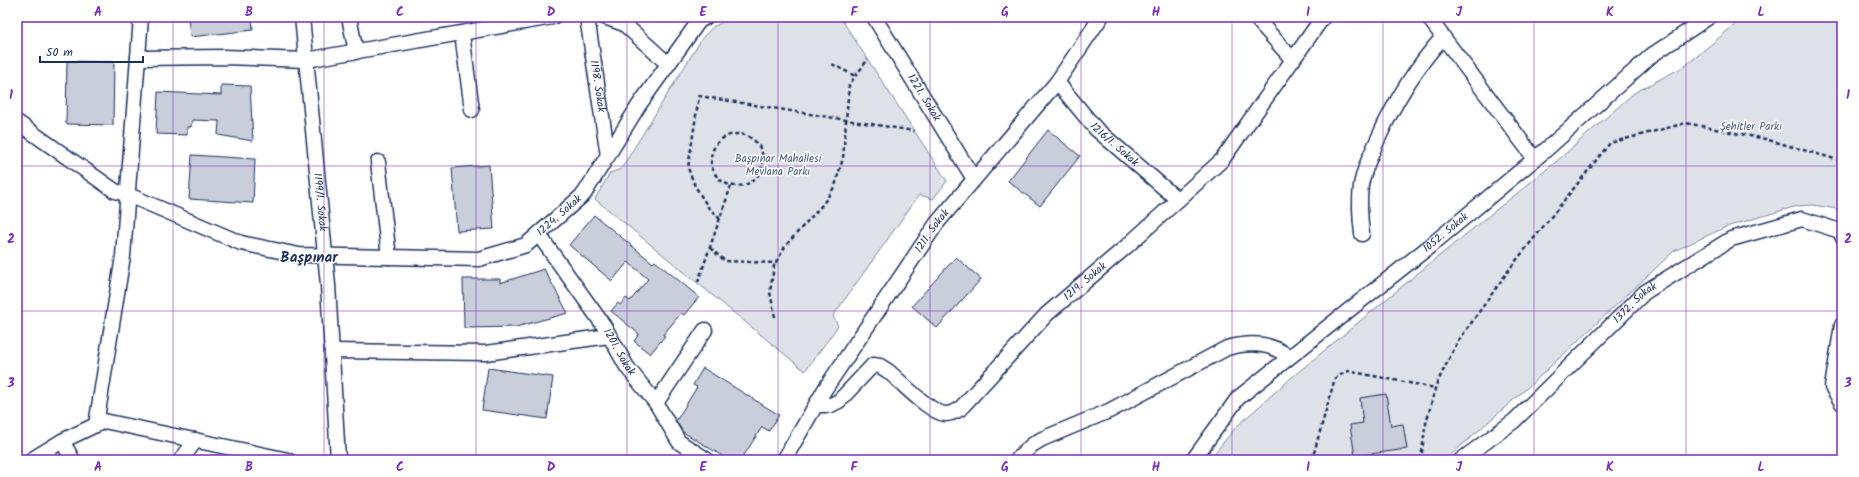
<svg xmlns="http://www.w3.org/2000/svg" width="1859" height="477" viewBox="0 0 1859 477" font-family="Kalam,sans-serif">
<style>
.green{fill:#dee1e7;stroke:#7c88a2}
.building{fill:#caceda;stroke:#1b2f5e}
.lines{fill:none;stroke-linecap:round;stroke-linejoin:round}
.minor-casing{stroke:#1b2f5e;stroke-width:17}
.path{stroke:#1b2f5e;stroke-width:2.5;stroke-dasharray:4 3;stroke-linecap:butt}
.minor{stroke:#fff;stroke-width:14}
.grid{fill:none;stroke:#7b2cbf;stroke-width:1;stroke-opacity:0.55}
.labels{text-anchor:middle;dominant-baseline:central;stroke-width:3;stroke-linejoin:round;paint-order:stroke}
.street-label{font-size:11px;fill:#1b2f5e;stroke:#fff}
.park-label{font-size:11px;fill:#4c5c80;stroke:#fff}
.district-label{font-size:15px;font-weight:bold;fill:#1b2f5e;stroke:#fff}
.neatline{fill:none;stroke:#7b2cbf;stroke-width:1.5}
.grid-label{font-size:13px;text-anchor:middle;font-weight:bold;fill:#7b2cbf}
</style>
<rect width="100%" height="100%" fill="#fff"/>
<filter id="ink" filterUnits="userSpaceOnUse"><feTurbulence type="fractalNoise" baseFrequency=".025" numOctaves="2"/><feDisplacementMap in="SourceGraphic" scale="8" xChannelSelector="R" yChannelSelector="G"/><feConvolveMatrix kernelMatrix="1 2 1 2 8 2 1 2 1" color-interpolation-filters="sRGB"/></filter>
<g filter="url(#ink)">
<g class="green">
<polygon points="735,17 840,17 947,181 933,199 919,195 833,316 838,326 805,371 595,199 610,173 621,169 703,37 714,26"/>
<polygon points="1744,17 1842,17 1842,215 1837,209 1813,205 1797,206 1726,227 1674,251 1535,381 1445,460 1209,460 1236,427 1291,378 1434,260 1557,161 1634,93 1685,66"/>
</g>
<g class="building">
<polygon points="188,17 252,17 253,30 190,37"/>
<polygon points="67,61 114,62 113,125 66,124"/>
<polygon points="221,85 250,86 253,141 218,135 219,121 192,120 191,127 187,127 187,135 156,134 158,92 221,95"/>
<polygon points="1048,130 1080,156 1040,206 1008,181"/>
<polygon points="192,155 255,159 253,203 189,199"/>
<polygon points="489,165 494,229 457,231 452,168"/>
<polygon points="594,215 653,263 655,261 699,297 684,315 681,313 663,335 665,336 650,354 634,341 639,334 611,311 618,303 620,305 626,298 630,301 648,279 628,262 612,281 569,245"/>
<polygon points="956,257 981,279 937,328 912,306"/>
<polygon points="544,269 568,313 516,327 464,328 463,279 500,279 500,283"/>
<polygon points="488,368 553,377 547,419 482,410"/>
<polygon points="703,368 779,415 769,431 762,427 741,460 729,460 683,432 676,421 697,387 693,385"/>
<polygon points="1386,394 1391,426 1403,424 1407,449 1355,456 1350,425 1363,423 1360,398"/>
</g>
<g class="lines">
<g class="minor-casing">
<g id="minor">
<path id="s1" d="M302,17l26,268 10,175"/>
<polyline points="349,17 356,52"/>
<path id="s2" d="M587,17l21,139"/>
<polyline points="604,17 624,24 668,64"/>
<path id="s3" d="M874,17l100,162"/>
<polyline points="1255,17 1293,60"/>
<polyline points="1428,17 1535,159"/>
<polyline points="462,34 472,110"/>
<polyline points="138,58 224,57 306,60 553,17"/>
<path id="s4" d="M1057,82l39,47 82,71"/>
<path id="s5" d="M17,122l98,69 11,3 115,49 58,12 180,4 47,-14 58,-51 55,-89 60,-84 7,-4"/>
<polyline points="378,162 389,257"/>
<path d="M1362,234c-2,-16 -3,-32 -1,-49 3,-16 10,-31 17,-46 17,-38 37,-71 65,-102"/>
<path id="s6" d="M539,235l65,91 23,41 29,36 23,39 28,18"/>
<polyline points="1842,325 1832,387 1842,403"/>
<polyline points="332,351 486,353 609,336"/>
<polyline points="656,403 705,330"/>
<path id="s7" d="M816,405h15l8,-4 34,-36 7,1 8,5c12,10 42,42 57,43 6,0 10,-2 15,-5l87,-95 80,-68 95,-86 101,-143"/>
<polyline points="96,425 123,256 141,17"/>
<polyline points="62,441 73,460"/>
<polyline points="31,460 62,441 104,421 288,460"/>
<polyline points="181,460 196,440"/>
<path id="s8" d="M784,460l41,-71 112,-166 120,-141 44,-65"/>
<path d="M1017,460l15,-15 10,-6 67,-28 118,-63c22,-6 44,-6 62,9"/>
<path id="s9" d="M1193,460l45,-62 192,-152 118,-98 104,-93 57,-38"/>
<path id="s10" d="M1461,460l53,-39 131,-129 86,-53 71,-20 38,12 2,5"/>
</g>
</g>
<g class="path">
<polyline points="832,64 855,76"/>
<circle cx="737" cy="160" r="26"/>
<polyline points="720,219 708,207 695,186 688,168 699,96 914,131"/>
<polyline points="710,248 725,261 776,263"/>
<polyline points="698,282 731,186"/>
<polyline points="775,317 770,292 774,266 786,245 823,204 835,186 843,158 849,85 868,59"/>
<polyline points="1312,460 1335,378 1348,371 1435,388"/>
<polyline points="1421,460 1425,428 1436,385 1457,343 1511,267 1610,143 1686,123 1765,139 1842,161"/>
</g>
<use href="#minor" class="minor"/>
</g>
</g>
<path class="grid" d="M173,17v443M324,17v443M476,17v443M627,17v443M778,17v443M930,17v443M1081,17v443M1232,17v443M1383,17v443M1534,17v443M1686,17v443M17,166h1825M17,311h1825"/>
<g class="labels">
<g class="street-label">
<text stroke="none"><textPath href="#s2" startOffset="70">1198. Sokak</textPath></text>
<text stroke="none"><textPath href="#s3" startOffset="95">1221. Sokak</textPath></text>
<text stroke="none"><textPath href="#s4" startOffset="85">1216/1. Sokak</textPath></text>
<text stroke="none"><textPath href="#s1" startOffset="186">1199/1. Sokak</textPath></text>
<text stroke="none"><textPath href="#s5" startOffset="589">1224. Sokak</textPath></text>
<text stroke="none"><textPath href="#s8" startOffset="273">1211. Sokak</textPath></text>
<text stroke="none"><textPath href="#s9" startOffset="342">1052. Sokak</textPath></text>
<text stroke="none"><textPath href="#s7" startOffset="357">1219. Sokak</textPath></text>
<text stroke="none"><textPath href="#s10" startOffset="235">1372. Sokak</textPath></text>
<text stroke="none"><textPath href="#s6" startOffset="142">1201. Sokak</textPath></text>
</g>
<g class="park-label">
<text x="1751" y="127">Şehitler Parkı</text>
<text x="778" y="159">Başpınar Mahallesi<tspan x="778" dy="13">Mevlana Parkı</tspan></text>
</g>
<g class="district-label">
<text x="309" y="258">Başpınar</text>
</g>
</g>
<rect width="1859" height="477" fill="none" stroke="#fff" stroke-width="44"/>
<path d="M40 56v6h103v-6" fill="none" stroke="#1b2f5e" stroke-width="2"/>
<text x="46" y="56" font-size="12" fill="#1b2f5e" stroke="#ffffff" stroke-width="3" paint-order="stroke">50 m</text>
<rect x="22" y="22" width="1815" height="433" class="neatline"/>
<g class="grid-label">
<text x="98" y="16">A</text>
<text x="249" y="16">B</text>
<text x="400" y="16">C</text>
<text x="551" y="16">D</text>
<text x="703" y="16">E</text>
<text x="854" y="16">F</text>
<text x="1005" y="16">G</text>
<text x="1156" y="16">H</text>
<text x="1308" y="16">I</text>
<text x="1459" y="16">J</text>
<text x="1610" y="16">K</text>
<text x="1761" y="16">L</text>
<text x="11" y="99">1</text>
<text x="1848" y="99">1</text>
<text x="11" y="243">2</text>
<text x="1848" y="243">2</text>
<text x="11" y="387">3</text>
<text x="1848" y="387">3</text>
<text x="98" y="471">A</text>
<text x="249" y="471">B</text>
<text x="400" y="471">C</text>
<text x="551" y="471">D</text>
<text x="703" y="471">E</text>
<text x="854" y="471">F</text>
<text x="1005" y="471">G</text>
<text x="1156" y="471">H</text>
<text x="1308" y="471">I</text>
<text x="1459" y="471">J</text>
<text x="1610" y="471">K</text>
<text x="1761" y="471">L</text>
</g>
</svg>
